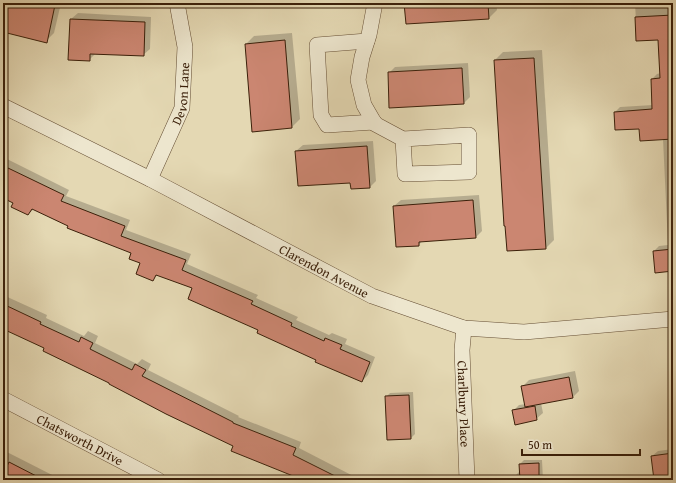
<svg xmlns="http://www.w3.org/2000/svg" width="676" height="483" viewBox="0 0 676 483" font-family="'Gentium Book Plus',serif">
<style>
.shadow{fill:#0003}
.building{fill:#cb8671;stroke:#3b200a}
.lines{fill:none;stroke-linecap:round;stroke-linejoin:round}
.minor-casing{stroke:#654e34;stroke-width:16}
.minor{stroke:#ede6ce;stroke-width:15}
.labels{text-anchor:middle;dominant-baseline:central;stroke-width:4;stroke-linejoin:round;paint-order:stroke}
.street-label{font-size:13px;fill:#3b200a;stroke:#ede6ce}
</style>
<rect width="100%" height="100%" fill="#e4d8b3"/>
<filter id="stains"><feTurbulence type="fractalNoise" baseFrequency=".005" numOctaves="4"/><feColorMatrix values="0 0 0 0 .2 0 0 0 0 .09 0 0 0 0 .02 0 0 0 .5 -.17"/></filter>
<radialGradient id="worn" r=".72"><stop offset=".6" stop-color="#630" stop-opacity="0"/><stop offset="1" stop-color="#630" stop-opacity=".3"/></radialGradient>
<g class="shadow">
<polygon points="3,3 61,3 54,33 46,41 3,31"/>
<polygon points="405,3 496,3 497,10 489,18"/>
<polygon points="635,3 673,3 673,279 671,279 670,271 654,251 659,246 668,245 663,139 640,128 615,112 620,107 653,105 652,79 657,74 661,73 659,39 637,40"/>
<polygon points="78,13 151,17 150,49 143,55 95,54 89,60 71,19"/>
<polygon points="292,33 300,119 292,127 246,44 254,36"/>
<polygon points="542,50 554,240 546,248 508,250 495,60 503,52"/>
<polygon points="468,63 470,97 464,103 389,73 395,67"/>
<polygon points="373,141 376,181 370,187 351,182 296,151 303,145"/>
<polygon points="3,157 69,190 66,196 130,220 126,230 191,254 187,264 258,295 256,298 298,317 296,320 329,335 332,333 347,339 345,344 375,357 368,375 362,381 317,360 260,330 194,287 158,274 153,280 133,252 69,226 34,209 28,214 14,203 3,197"/>
<polygon points="479,195 482,231 476,237 422,241 419,245 394,206 401,200"/>
<polygon points="3,295 47,315 46,318 84,336 88,331 98,336 95,343 137,364 142,359 151,364 148,370 239,416 238,417 301,442 299,448 361,480 301,480 302,478 234,446 45,348 3,328"/>
<polygon points="673,337 673,400 669,341"/>
<polygon points="575,371 579,391 573,397 541,403 543,413 536,419 513,411 519,405 526,404 523,386 529,380"/>
<polygon points="413,392 415,434 411,438 386,397 390,393"/>
<polygon points="673,449 673,480 655,480 652,456 658,451"/>
<polygon points="3,450 62,480 3,480"/>
<polygon points="524,460 542,460 543,480 515,480 515,476 520,471 520,464"/>
</g>
<g class="building">
<polygon points="3,3 47,3 55,5 47,43 3,32"/>
<polygon points="404,3 488,3 489,19 406,24"/>
<polygon points="673,15 673,139 640,141 639,129 615,130 614,112 652,109 651,79 660,78 658,40 636,41 635,17"/>
<polygon points="70,19 145,22 144,56 90,54 90,61 68,60"/>
<polygon points="285,40 292,128 252,132 245,44"/>
<polygon points="534,58 546,249 507,251 505,226 504,226 494,60"/>
<polygon points="462,68 464,104 389,108 388,72"/>
<polygon points="367,146 370,188 351,189 350,183 298,186 295,151"/>
<polygon points="8,168 64,195 61,201 125,226 121,236 186,260 182,270 253,301 251,304 292,323 291,326 324,341 325,338 342,345 340,349 370,362 362,382 315,362 316,360 257,333 258,330 188,299 192,288 156,275 153,281 136,274 140,263 129,259 131,253 67,228 68,226 32,209 28,215 11,207 13,203 3,198 3,179"/>
<polygon points="473,200 476,238 419,242 419,246 396,247 393,206"/>
<polygon points="673,249 673,271 655,273 653,251"/>
<polygon points="3,304 41,322 40,324 79,342 81,337 93,343 90,349 132,370 135,364 146,370 142,376 233,422 233,423 296,448 293,455 343,480 303,480 231,451 233,446 166,414 109,384 109,383 43,351 44,348 3,329"/>
<polygon points="569,377 573,398 525,407 521,386"/>
<polygon points="409,395 411,439 387,440 385,396"/>
<polygon points="535,406 537,420 515,425 512,410"/>
<polygon points="673,453 673,480 654,480 651,456"/>
<polygon points="9,462 44,480 3,480 3,475"/>
<polygon points="539,463 539,480 520,480 519,464"/>
</g>
<g class="lines">
<g class="minor-casing">
<g id="minor">
<polyline points="375,3 369,35 362,57 358,80 364,105 375,124 403,139 469,135 469,172 405,174 403,139"/>
<polyline points="367,41 317,45 321,115 327,125 374,122"/>
<path id="s1" d="M3,106l147,73 222,117 92,32 60,4 149,-13"/>
<path id="s2" d="M150,179l32,-71 3,-61 -8,-44"/>
<path id="s3" d="M464,328l-2,22 5,130"/>
<path id="s4" d="M3,399l155,81"/>
</g>
</g>
<use href="#minor" class="minor"/>
</g>
<g class="labels">
<g class="street-label">
<text stroke="none"><textPath href="#s2" startOffset="92">Devon Lane</textPath></text>
<text stroke="none"><textPath href="#s1" startOffset="361">Clarendon Avenue</textPath></text>
<text stroke="none"><textPath href="#s3" startOffset="76">Charlbury Place</textPath></text>
<text stroke="none"><textPath href="#s4" startOffset="87">Chatsworth Drive</textPath></text>
</g>
</g>
<rect width="676" height="483" fill="none" stroke="#e4d8b3" stroke-width="16"/>
<rect x="4" y="4" width="668" height="475" fill="none" stroke="#3b200a" stroke-width="2"/>
<rect x="8" y="8" width="660" height="467" fill="none" stroke="#3b200a"/>
<path d="M522 449v6h118v-6" fill="none" stroke="#3b200a" stroke-width="2"/>
<text x="528" y="449" font-size="12" fill="#3b200a" stroke="#ede6ce" stroke-width="3" paint-order="stroke">50 m</text>
<rect width="100%" height="100%" filter="url(#stains)"/>
<rect width="100%" height="100%" fill="url(#worn)"/>
</svg>
